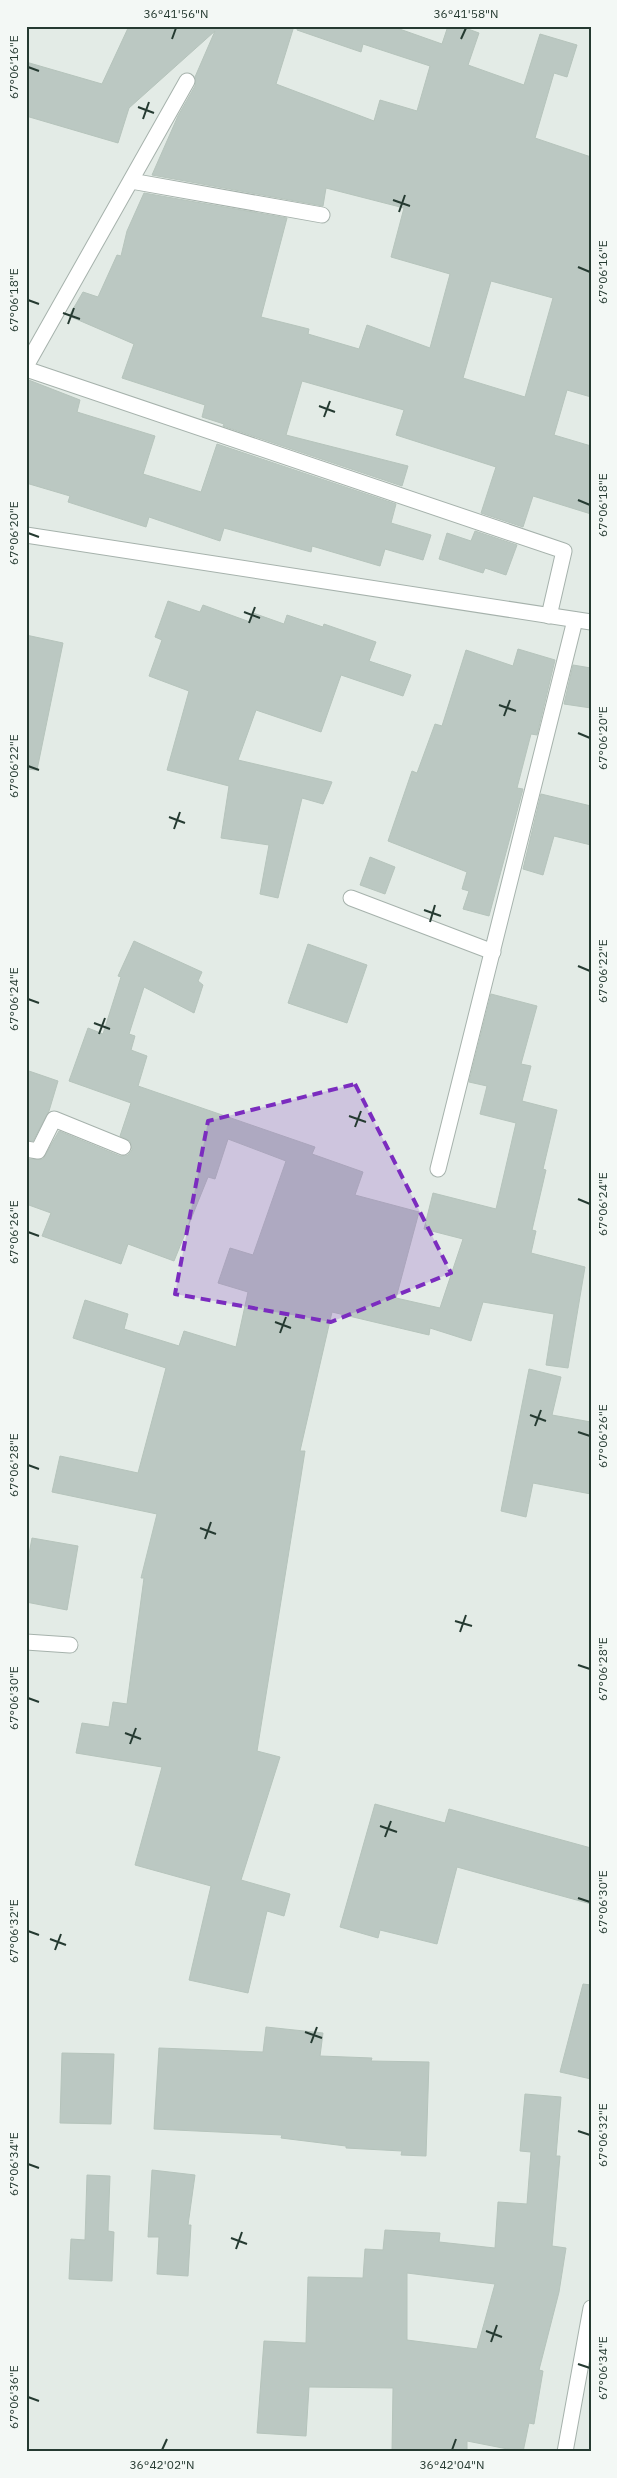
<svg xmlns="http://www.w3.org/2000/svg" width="617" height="2478" viewBox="0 0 617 2478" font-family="'IBM Plex Sans',sans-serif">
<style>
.building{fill:#bbc8c2;stroke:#b6c4bc;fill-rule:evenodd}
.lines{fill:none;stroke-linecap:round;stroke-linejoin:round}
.minor-casing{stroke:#a6b2ac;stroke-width:17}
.minor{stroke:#fff;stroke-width:15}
.marked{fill:#7b2cbf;fill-opacity:0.2;stroke:#7b2cbf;stroke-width:4;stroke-dasharray:10 6;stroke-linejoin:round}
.ticks{fill:none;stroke:#253a31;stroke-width:2}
.neatline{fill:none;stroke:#253a31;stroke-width:2}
.ticks-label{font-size:12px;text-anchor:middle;fill:#253a31}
</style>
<rect width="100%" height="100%" fill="#e3ebe6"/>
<g class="building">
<path d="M129,26h165l-18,58 98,37 6,-21 37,11 13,-45 -67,-22 -2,8 -64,-22 1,-4h93l51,18 6,-18h12l19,7 -11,32 56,20 16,-51 37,11 -10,32 -13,-4 -19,65 56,19v240l-24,-7 -13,45 37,11v68l-58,-18 -10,31 -42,-14 15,-46 -100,-32 8,-25 -102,-29 -16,54 122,31 -6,20 -179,-60 1,-2 -22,-7 3,-12 -83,-27 12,-34 -65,-28 14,-24 15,5 19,-42 4,1 6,-25 17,-38 143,25 -26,99 48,12 -1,5 51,15 8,-24 63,23 20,-74 -59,-17 13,-49 -78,-20 -3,18 -171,-31 26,-59 17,-30v-9l20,-46 -86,77 -11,35 -92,-27v-54l76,22zM491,281l62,17 -28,99 -62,-19z"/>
<polygon points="26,379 80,400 77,412 155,436 143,474 201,492 217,444 396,504 391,523 431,535 423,560 385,549 380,566 312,546 311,552 224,528 220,541 149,517 146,527 68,502 70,496 26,483"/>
<polygon points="475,531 517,545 506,575 485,568 483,573 439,559 447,533 471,541"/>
<polygon points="168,601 200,612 203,605 250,622 253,613 284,624 287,615 323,627 324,624 376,642 369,661 411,675 403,696 341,675 321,732 256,710 238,760 332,782 323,804 302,798 278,898 260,894 269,845 221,838 229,786 167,770 189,691 149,676 162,640 155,637"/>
<polygon points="26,635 63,643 37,770 26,769"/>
<polygon points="518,649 555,660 537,735 531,734 517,788 523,789 489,916 463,909 469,891 462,889 467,872 388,841 412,771 417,773 435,724 442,726 466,650 513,666"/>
<polygon points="573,665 591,668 591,708 564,704"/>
<polygon points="541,794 591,806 591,845 554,836 543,875 523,869"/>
<polygon points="370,857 395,867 385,894 360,885"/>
<polygon points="134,941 202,972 198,981 203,985 194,1013 144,987 129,1034 135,1036 131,1050 147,1056 138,1086 315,1147 312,1154 363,1172 355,1195 419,1212 396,1298 440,1308 463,1239 424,1229 433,1193 496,1209 516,1123 480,1114 487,1086 469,1082 491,994 537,1006 521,1064 531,1066 522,1101 557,1110 543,1169 546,1170 532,1230 536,1231 531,1253 585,1267 568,1368 546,1365 554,1314 483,1302 471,1341 430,1328 429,1335 332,1312 300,1451 305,1451 257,1751 280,1757 241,1880 290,1894 284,1916 267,1911 248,1993 189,1980 211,1886 135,1865 162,1767 76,1753 82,1723 109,1727 113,1702 127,1704 144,1578 141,1578 157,1514 52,1492 60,1456 138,1473 166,1368 73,1338 85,1300 128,1314 124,1329 179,1346 184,1331 236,1347 248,1292 218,1283 230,1248 253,1255 286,1161 228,1139 215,1179 208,1177 174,1261 128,1244 121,1264 42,1236 51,1213 26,1204 26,1159 43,1159 59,1131 120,1156 128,1155 132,1150 130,1141 120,1136 131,1103 69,1081 88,1028 103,1034 121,977 118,976"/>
<polygon points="308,944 367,965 347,1023 288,1003"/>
<polygon points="26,1070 58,1081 49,1111 33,1141 26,1140"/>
<polygon points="529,1369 561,1377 552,1415 591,1422 591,1494 533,1483 526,1517 501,1511"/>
<polygon points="32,1538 78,1546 67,1610 26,1602 26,1570"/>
<polygon points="375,1804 445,1823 449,1809 591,1848 591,1904 457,1867 437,1944 380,1930 378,1938 340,1927"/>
<polygon points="583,1984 591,1985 591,2079 560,2072"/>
<polygon points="266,2027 323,2033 320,2056 372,2058 371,2061 429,2062 426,2156 401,2155 402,2151 346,2148 346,2146 281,2138 282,2135 154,2129 159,2048 263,2052"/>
<polygon points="62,2053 114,2054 111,2124 60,2123"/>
<path d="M525,2094l36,3 -5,59h4l-8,90 14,2 -7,44 -20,78 4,1 -9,53 -5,-1 -6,29 -56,-11v11h-75l1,-64 -84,-1 -3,49 -49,-3 7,-92 42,2 2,-66 55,1 2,-29 18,1 2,-20 55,3 -1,9 56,6 3,-46 29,2 4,-52 -11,-1zM407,2273l88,11 -18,65 -70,-9z"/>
<polygon points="152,2170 195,2175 188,2225 191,2225 188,2276 157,2274 159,2237 148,2237"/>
<polygon points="87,2175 110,2176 108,2231 114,2232 112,2281 69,2279 71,2239 85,2240"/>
</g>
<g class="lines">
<g class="minor-casing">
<g id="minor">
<polyline points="131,181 322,215"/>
<polyline points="26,366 187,81"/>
<polyline points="26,369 564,551 549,616"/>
<polyline points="26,535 591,622"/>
<polyline points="351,898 493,952"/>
<polyline points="26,1149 38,1151 54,1119 123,1147"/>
<polyline points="438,1169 575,620"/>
<polyline points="26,1642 70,1645"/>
<polyline points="565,2452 591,2308"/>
</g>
</g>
<use href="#minor" class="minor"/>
</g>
<path class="marked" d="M355,1084l96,189 -120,49 -156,-28 33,-173z"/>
<path class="ticks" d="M172,39l4,-11M461,39l5,-11M28,67l11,4M138,107l16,6M143,119l6,-17M393,200l17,6M399,212l6,-17M578,267l12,5M28,300l11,4M63,313l17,6M68,324l6,-16M319,406l16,6M324,417l6,-16M578,500l12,5M28,533l11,4M244,612l16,6M249,623l6,-16M499,705l17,6M504,716l6,-16M578,733l12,5M28,766l11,4M169,817l16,6M174,829l6,-17M424,910l17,6M430,922l5,-17M578,966l12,5M28,999l11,4M94,1023l16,6M99,1034l6,-16M349,1116l17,6M355,1127l6,-16M578,1199l12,5M28,1232l11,4M275,1322l16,6M280,1333l6,-16M530,1415l16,6M535,1426l6,-16M578,1432l12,4M28,1465l11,4M200,1528l16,6M205,1539l6,-17M455,1621l17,5M460,1632l6,-17M578,1665l12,4M28,1698l11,4M125,1733l16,6M130,1744l6,-16M380,1826l17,6M385,1837l6,-16M578,1898l12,4M28,1931l11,4M50,1939l16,6M55,1950l6,-16M305,2032l17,6M311,2043l6,-16M578,2131l12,4M28,2164l11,4M231,2238l16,6M236,2249l6,-17M486,2331l16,6M491,2342l6,-17M578,2364l12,4M28,2397l11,4M162,2450l5,-11M452,2450l4,-11"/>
<rect width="617" height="2478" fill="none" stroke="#f3f8f5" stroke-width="55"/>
<rect x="28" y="28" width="562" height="2422" class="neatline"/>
<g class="ticks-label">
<text x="176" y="18">36°41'56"N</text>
<text x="466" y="18">36°41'58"N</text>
<text transform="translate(14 67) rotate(-90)" y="4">67°06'16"E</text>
<text transform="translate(603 272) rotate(-90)" y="4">67°06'16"E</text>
<text transform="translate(14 300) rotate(-90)" y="4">67°06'18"E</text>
<text transform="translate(603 505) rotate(-90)" y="4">67°06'18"E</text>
<text transform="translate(14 533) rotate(-90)" y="4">67°06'20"E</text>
<text transform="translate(603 738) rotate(-90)" y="4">67°06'20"E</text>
<text transform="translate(14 766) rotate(-90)" y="4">67°06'22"E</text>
<text transform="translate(603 971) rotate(-90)" y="4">67°06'22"E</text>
<text transform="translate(14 999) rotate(-90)" y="4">67°06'24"E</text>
<text transform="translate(603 1204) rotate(-90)" y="4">67°06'24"E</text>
<text transform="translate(14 1232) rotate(-90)" y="4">67°06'26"E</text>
<text transform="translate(603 1436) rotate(-90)" y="4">67°06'26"E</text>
<text transform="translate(14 1465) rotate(-90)" y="4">67°06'28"E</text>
<text transform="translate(603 1669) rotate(-90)" y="4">67°06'28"E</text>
<text transform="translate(14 1698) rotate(-90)" y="4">67°06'30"E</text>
<text transform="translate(603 1902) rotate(-90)" y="4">67°06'30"E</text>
<text transform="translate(14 1931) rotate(-90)" y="4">67°06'32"E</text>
<text transform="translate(603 2135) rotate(-90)" y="4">67°06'32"E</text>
<text transform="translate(14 2164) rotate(-90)" y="4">67°06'34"E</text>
<text transform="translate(603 2368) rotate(-90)" y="4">67°06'34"E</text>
<text transform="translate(14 2397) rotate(-90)" y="4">67°06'36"E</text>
<text x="162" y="2469">36°42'02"N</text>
<text x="452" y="2469">36°42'04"N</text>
</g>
</svg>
